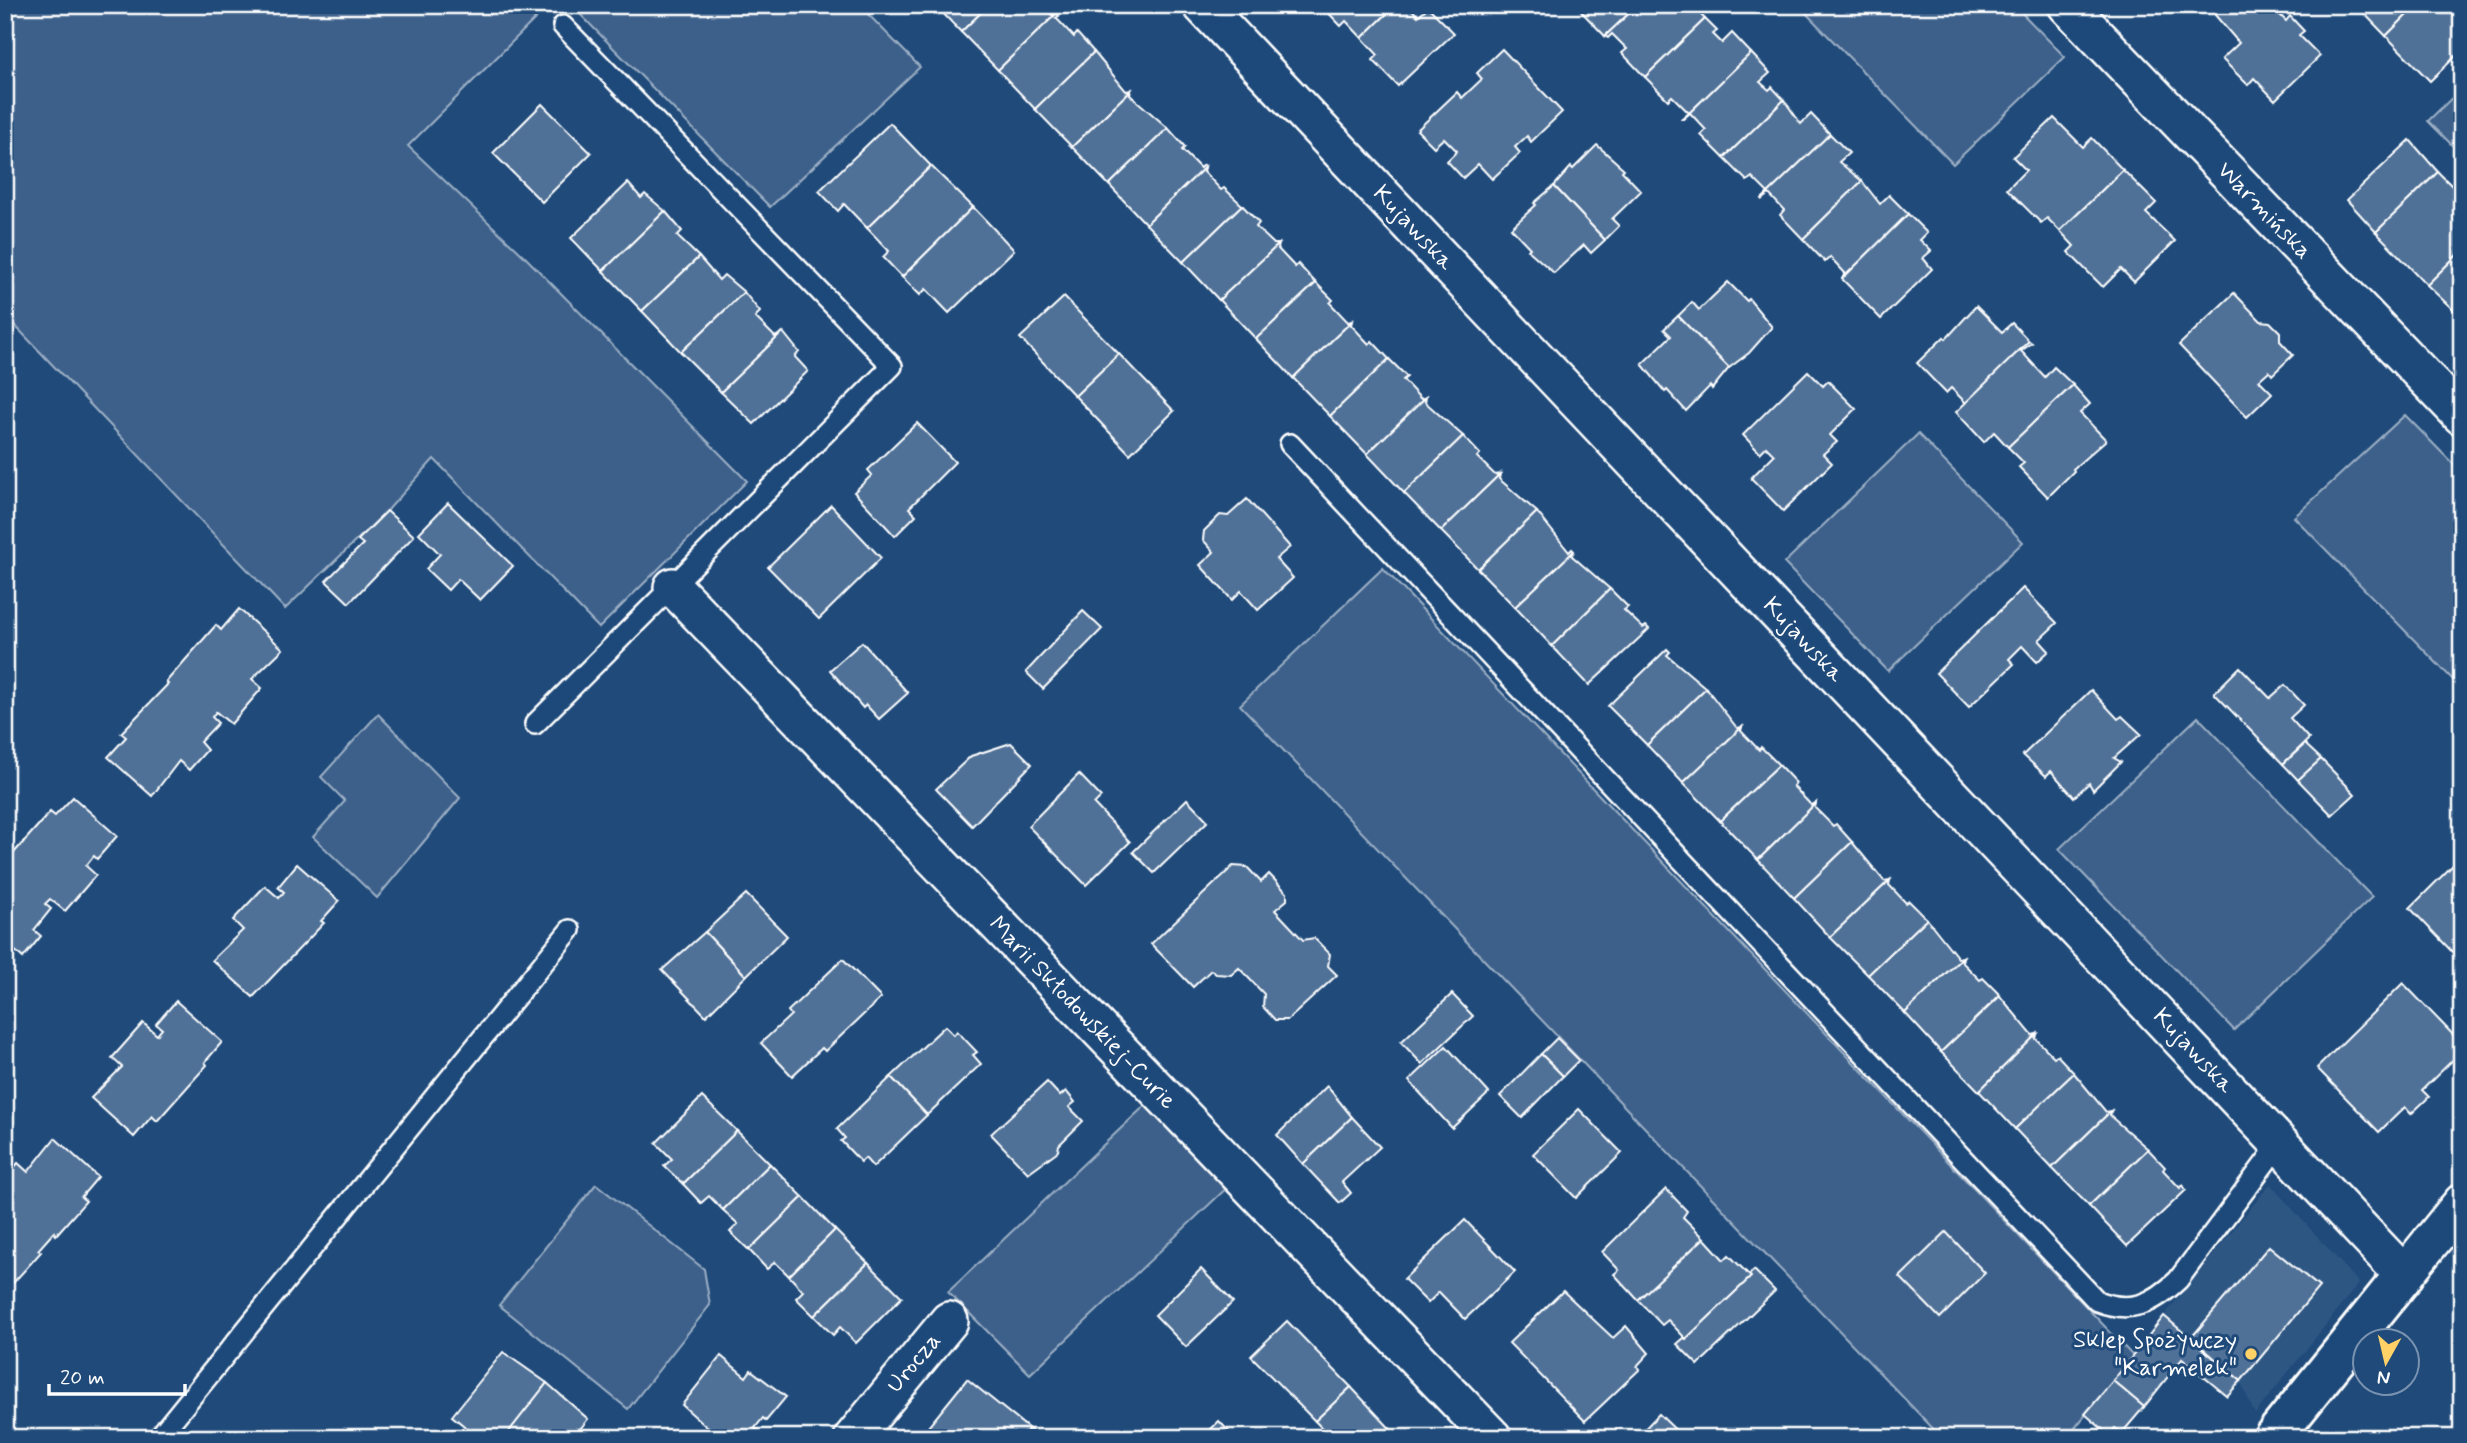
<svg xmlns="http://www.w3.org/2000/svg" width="2467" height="1443" viewBox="0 0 2467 1443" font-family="Mynerve,sans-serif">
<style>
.built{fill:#2e5683}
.green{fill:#3c618b;stroke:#9eb0c5;stroke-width:2}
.building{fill:#507197;stroke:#fff;stroke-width:2}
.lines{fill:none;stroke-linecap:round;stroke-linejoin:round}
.service-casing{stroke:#fff;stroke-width:24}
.minor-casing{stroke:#fff;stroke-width:42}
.tertiary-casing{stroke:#fff;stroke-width:44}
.service{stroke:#1f4a7a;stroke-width:19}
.minor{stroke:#1f4a7a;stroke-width:37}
.tertiary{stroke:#1f4a7a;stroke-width:38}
.poi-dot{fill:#ffd166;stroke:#1f4a7a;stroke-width:2.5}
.labels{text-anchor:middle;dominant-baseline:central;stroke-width:6;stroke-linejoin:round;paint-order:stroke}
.street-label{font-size:24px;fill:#fff;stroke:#1f4a7a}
.poi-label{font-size:24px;fill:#fff;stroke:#1f4a7a;text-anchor:end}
</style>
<rect width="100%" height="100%" fill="#1f4a7a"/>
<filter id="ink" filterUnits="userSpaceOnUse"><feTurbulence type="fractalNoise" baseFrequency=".0143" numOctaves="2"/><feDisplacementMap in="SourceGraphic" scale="14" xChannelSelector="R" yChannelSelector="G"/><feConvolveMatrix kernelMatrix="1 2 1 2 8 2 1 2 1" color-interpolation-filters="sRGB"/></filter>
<g filter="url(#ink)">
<polygon class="built" points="2270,1184 2359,1283 2255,1414 2240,1381 2164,1316"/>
<g class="green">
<polygon points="5,5 549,5 408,146 524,256 747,481 599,628 434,459 387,511 285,609 5,315"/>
<polygon points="571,5 859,5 920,67 770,207"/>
<polygon points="1798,5 2014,5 2065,57 1953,164"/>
<polygon points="2462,88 2462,155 2428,121"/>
<polygon points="2405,415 2462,473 2462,689 2294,517"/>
<polygon points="1918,434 2023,542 1888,671 1784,563"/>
<polygon points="1383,568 2133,1356 2067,1438 1942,1438 1240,705"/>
<polygon points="378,714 460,798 377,898 313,837 345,801 321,777"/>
<polygon points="2198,717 2372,897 2234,1030 2059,849"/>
<polygon points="1152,1099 1232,1183 1030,1374 948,1292"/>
<polygon points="596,1184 704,1269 710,1305 628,1409 499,1305"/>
</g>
<g class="building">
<polygon points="935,5 989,5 961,32"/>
<polygon points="989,5 1043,5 1052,15 1057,13 998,70 961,32"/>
<polygon points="1321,5 1396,5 1362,38 1346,21 1341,26"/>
<polygon points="1396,5 1408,5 1418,16 1428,7 1454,33 1398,86 1373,60 1378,55 1362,38"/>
<polygon points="1575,5 1638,5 1605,36"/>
<polygon points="1638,5 1686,5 1690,9 1693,7 1705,19 1645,77 1622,53 1627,49 1612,34 1608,38 1605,36"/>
<polygon points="2225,5 2270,5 2286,21 2290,16 2304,31 2299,35 2320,56 2275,100 2254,78 2248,85 2222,59 2239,43 2215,15"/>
<polygon points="2356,5 2417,5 2386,36"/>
<polygon points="2417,5 2446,5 2462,21 2462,50 2430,81 2386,36"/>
<polygon points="1057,13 1059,16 1056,18 1074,37 1077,33 1094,52 1035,109 998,70"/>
<polygon points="1705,19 1717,31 1713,34 1722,43 1732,33 1751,53 1683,119 1682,119 1689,113 1672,96 1668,100 1645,77"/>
<polygon points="1502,49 1562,112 1531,142 1527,136 1515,147 1520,153 1492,179 1478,164 1463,178 1447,161 1457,151 1444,138 1434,147 1417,130 1457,92 1462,98 1482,79 1477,73"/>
<polygon points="1094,52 1126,91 1131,90 1072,147 1035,109"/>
<polygon points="1751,53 1770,73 1760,82 1769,90 1772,87 1784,100 1724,158 1701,135 1706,130 1690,113 1683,119"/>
<polygon points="1131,90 1130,95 1168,128 1109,185 1072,147"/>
<polygon points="1784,100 1801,124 1811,114 1830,134 1761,200 1768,193 1752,177 1747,181 1724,158"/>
<polygon points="542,104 591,153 542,202 493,153"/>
<polygon points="2054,118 2083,147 2092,138 2123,170 2060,231 2047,218 2041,223 2007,189 2026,170 2013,157"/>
<polygon points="890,123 931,166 867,228 844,204 838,211 819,191"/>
<polygon points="1168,128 1185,147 1182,150 1200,168 1203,165 1205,167 1146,224 1109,185"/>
<polygon points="1830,134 1849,153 1839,162 1862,181 1803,239 1780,215 1784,210 1769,194 1761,200"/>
<polygon points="2410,140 2438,172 2376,232 2347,200"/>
<polygon points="1597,145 1624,169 1622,171 1641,191 1612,219 1619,226 1605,240 1554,186 1571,167 1573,169"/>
<polygon points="931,166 973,207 902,277 883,257 889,251 867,228"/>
<polygon points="1205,167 1204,172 1221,190 1224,188 1242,205 1183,262 1146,224"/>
<polygon points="2123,170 2156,203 2146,213 2175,241 2134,282 2121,269 2103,287 2068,252 2074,246 2060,231"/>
<polygon points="2438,172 2462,196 2462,250 2427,285 2376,232"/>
<polygon points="1862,181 1880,204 1889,195 1908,214 1842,279 1845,273 1830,257 1825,262 1803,239"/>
<polygon points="628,183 641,198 645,194 665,211 603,271 571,238"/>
<polygon points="1554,186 1605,240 1591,253 1584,245 1554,273 1528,250 1530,248 1511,228 1536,205 1534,203"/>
<polygon points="1242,205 1259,223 1256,227 1274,244 1279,244 1219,300 1183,262"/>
<polygon points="973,207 1014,250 949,313 926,289 920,295 902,277"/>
<polygon points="665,211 682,231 677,236 699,257 642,311 603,271"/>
<polygon points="1908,214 1927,233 1920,240 1931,251 1923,258 1932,269 1881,319 1842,279"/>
<polygon points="1279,244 1278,249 1295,267 1298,264 1316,283 1256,339 1219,300"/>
<polygon points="2462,250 2462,318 2427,285"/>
<polygon points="699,257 719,280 724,275 744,292 681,352 642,311"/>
<polygon points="1728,282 1747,301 1749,299 1772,327 1749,353 1729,368 1678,316 1692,302 1699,310"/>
<polygon points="1316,283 1333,300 1330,303 1348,322 1352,321 1293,378 1256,339"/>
<polygon points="744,292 760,312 755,317 775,337 783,332 721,392 681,352"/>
<polygon points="2234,293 2261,321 2270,322 2280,332 2280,341 2293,355 2272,375 2269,371 2259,380 2272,393 2247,417 2179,345"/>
<polygon points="1064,297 1119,354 1075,396 1020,338"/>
<polygon points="1976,306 2002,332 2012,323 2029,341 1966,403 1951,388 1946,393 1917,363 1944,337 1946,339"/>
<polygon points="1678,316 1729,368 1712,389 1710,386 1686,411 1667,390 1665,392 1642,364 1671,336 1664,329"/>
<polygon points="1352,321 1351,325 1369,344 1372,341 1389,359 1330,416 1293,378"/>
<polygon points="783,332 799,352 795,357 808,371 754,424 721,392"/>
<polygon points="2029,341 2032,343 2021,351 2045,377 2054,367 2073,385 2008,447 1994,432 1984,442 1956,412"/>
<polygon points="1119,354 1174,411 1130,454 1075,396"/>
<polygon points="1389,359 1407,377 1403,380 1421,399 1426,397 1367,454 1330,416"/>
<polygon points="1808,371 1823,386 1828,381 1856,409 1830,435 1837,442 1823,454 1832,463 1783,511 1751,478 1774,455 1766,447 1760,453 1743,435"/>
<polygon points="2073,385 2090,404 2080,413 2106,440 2073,469 2074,471 2048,497 2019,467 2024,463 2008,447"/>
<polygon points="1426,397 1425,402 1463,436 1404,493 1367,454"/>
<polygon points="917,423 955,462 909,508 916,515 895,536 854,492 872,475 868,470"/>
<polygon points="1463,436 1480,454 1477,457 1495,475 1500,474 1441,531 1404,493"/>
<polygon points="1500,474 1499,479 1537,512 1478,569 1441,531"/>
<polygon points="1247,499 1290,547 1276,559 1293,578 1258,610 1241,591 1232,600 1200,565 1214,552 1203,540 1204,531 1220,515 1228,516"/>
<polygon points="448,503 513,566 480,600 458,579 448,590 426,569 440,554 419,533"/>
<polygon points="831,505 881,558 819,619 768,567"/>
<polygon points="387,511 414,536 349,603 326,581 363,544 358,540"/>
<polygon points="1537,512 1569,552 1572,549 1574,551 1515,607 1478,569"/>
<polygon points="1574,551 1572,556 1610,589 1552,646 1515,607"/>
<polygon points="2023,588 2057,623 2039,640 2049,651 2037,662 2022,646 2009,659 2014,664 1969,707 1936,673"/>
<polygon points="1610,589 1628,607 1624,610 1643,628 1646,626 1649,629 1589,685 1552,646"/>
<polygon points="239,609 283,649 252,679 262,688 231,724 216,712 212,717 218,723 200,742 207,750 189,770 179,761 152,796 108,757 126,737 121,733 168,684 166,682 216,625 221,630"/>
<polygon points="1083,611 1102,629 1043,689 1026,672"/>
<polygon points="862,642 908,693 879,719 866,705 863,708 830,670"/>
<polygon points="1667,649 1670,652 1667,655 1706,688 1647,745 1608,706"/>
<polygon points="2240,667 2270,698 2285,685 2304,705 2290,718 2309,739 2283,764 2214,693"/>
<polygon points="1706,688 1737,728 1742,727 1683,783 1647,745"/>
<polygon points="2091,690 2118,719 2122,716 2141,734 2114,758 2121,762 2093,790 2089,783 2074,797 2051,771 2046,776 2023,755"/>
<polygon points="1742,727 1741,731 1759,750 1761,747 1779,765 1720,821 1683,783"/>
<polygon points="1011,743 1032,764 972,826 936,789 971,756"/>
<polygon points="2305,744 2321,759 2298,780 2283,764"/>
<polygon points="2321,759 2355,794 2332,815 2298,780"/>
<polygon points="1779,765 1796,783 1793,786 1811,805 1816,803 1758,860 1720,821"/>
<polygon points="1079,774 1101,797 1094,804 1130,842 1086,885 1028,826"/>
<polygon points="73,797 117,836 97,859 94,856 86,866 96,875 65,911 50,899 45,904 51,909 34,930 41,936 23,958 13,949 5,957 5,863 50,812 55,816"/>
<polygon points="1187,799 1208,821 1154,873 1133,852"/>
<polygon points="1816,803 1815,808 1833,826 1836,824 1852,842 1794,898 1758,860"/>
<polygon points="1852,842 1884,881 1890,880 1830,937 1794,898"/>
<polygon points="2459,859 2462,862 2461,961 2410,908"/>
<polygon points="297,864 339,901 321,921 324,923 253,997 212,960 243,930 233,920 265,886 279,898 284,892 278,887"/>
<polygon points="1233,866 1247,867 1261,882 1269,874 1287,893 1287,900 1275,910 1303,940 1314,938 1330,954 1328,966 1337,975 1288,1020 1275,1020 1263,1007 1264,994 1239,968 1231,975 1216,974 1211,970 1193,987 1151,944"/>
<polygon points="1890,880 1889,885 1906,903 1909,901 1927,919 1868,975 1830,937"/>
<polygon points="746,894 787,936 746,976 705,932"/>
<polygon points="1927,919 1958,958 1963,957 1905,1013 1868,975"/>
<polygon points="705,932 746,976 706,1016 662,970"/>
<polygon points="1963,957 1962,962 1980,980 1983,978 2000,995 1941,1052 1905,1013"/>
<polygon points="843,959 881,998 825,1051 822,1048 792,1076 761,1043 791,1015 788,1011"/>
<polygon points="2403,983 2462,1044 2462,1051 2422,1090 2429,1097 2411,1114 2405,1107 2379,1132 2317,1068"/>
<polygon points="1452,994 1473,1016 1422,1064 1401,1042"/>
<polygon points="2000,996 2032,1035 2037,1034 1979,1091 1941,1052"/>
<polygon points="176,1001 222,1042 205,1062 207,1065 157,1121 152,1116 134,1137 91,1098 122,1067 112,1058 143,1023 157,1035 162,1029 156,1024"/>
<polygon points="945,1026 954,1035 957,1031 977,1052 973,1055 981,1064 927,1115 891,1077"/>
<polygon points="2037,1034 2036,1039 2054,1057 2057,1055 2074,1073 2015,1129 1979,1091"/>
<polygon points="1557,1038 1579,1060 1563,1076 1541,1054"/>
<polygon points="1446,1046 1489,1093 1452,1128 1409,1081"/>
<polygon points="1541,1054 1563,1076 1522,1118 1500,1096"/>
<polygon points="2074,1073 2106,1112 2111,1111 2052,1168 2015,1129"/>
<polygon points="891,1077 927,1115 873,1167 865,1158 861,1162 841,1141 845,1138 837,1129"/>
<polygon points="1047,1082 1060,1096 1066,1091 1075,1102 1069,1107 1083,1121 1059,1145 1058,1151 1028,1173 991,1134"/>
<polygon points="1327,1086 1352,1117 1303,1164 1277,1135"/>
<polygon points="702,1097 737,1131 683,1184 664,1166 672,1159 656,1143"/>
<polygon points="1579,1109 1622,1153 1576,1198 1533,1154"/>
<polygon points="2111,1111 2110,1116 2148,1149 2089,1206 2052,1168"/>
<polygon points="1352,1117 1380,1147 1342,1182 1351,1193 1340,1203 1303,1164"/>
<polygon points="737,1131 770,1164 723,1210 709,1196 701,1203 683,1184"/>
<polygon points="55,1138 98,1177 81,1197 86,1201 56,1235 54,1232 38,1250 41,1252 5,1292 5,1178 18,1163 28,1172"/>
<polygon points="2148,1149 2165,1167 2163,1170 2180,1188 2183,1185 2186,1190 2127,1246 2089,1206"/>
<polygon points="770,1164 803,1197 749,1250 730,1232 738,1224 723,1210"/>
<polygon points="1666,1189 1687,1211 1683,1217 1704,1238 1638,1300 1614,1274 1619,1270 1602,1252"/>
<polygon points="803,1197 835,1230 789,1276 775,1262 767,1269 749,1250"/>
<polygon points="1465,1220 1515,1272 1465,1319 1439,1292 1428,1303 1404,1279"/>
<polygon points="835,1230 868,1263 814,1316 796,1298 803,1291 789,1276"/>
<polygon points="1946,1232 1985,1273 1940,1318 1900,1277"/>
<polygon points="1704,1238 1724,1260 1729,1255 1751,1277 1686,1339 1668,1320 1662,1325 1638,1300"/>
<polygon points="2269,1246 2319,1287 2241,1381 2191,1338"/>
<polygon points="868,1263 902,1297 856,1343 840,1327 833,1335 814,1316"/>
<polygon points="1201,1269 1233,1302 1186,1347 1155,1315"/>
<polygon points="1754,1270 1775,1291 1698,1365 1677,1344 1684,1338 1686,1339 1751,1277 1749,1275"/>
<polygon points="1563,1291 1613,1338 1626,1326 1649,1353 1637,1366 1640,1369 1585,1421 1509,1343"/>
<polygon points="2164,1316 2241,1381 2227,1396 2182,1359 2144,1407 2113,1381"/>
<polygon points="1287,1321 1351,1387 1315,1421 1251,1356"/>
<polygon points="503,1352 547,1383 504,1438 479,1438 452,1416"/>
<polygon points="721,1356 746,1377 751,1370 786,1397 766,1421 763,1418 755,1428 768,1438 719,1438 682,1405"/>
<polygon points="967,1379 1029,1429 1022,1438 931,1438 924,1432"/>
<polygon points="2113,1381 2144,1407 2122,1433 2115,1428 2109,1435 2085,1414"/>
<polygon points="547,1383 588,1419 573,1438 504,1438"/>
<polygon points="1351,1387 1399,1438 1331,1438 1315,1421"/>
<polygon points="1659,1414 1684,1438 1636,1438"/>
<polygon points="1219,1421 1235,1438 1202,1438"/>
<polygon points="1029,1429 1041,1438 1022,1438"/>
</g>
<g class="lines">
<g class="service-casing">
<g id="service">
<path d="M1290,444l807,857c34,13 56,3 81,-21l102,-137"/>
<polyline points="535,724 892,366 563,26"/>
<polyline points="158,1438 570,930"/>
</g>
</g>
<g class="minor-casing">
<g id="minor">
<polyline points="1202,5 2404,1275 2462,1203"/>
<polyline points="2067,5 2462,416"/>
<polyline points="673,587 1493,1438"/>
<polyline points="853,1438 949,1321"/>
</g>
</g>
<g class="tertiary-casing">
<polyline id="tertiary" points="2273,1438 2404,1275"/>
</g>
<use href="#service" class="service"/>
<use href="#minor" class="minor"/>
<use href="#tertiary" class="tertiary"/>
</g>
</g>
<circle class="poi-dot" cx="2251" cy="1354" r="7"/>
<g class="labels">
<g class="street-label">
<text transform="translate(2264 211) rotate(46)">Warmińska</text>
<text transform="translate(1413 228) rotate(47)">Kujawska</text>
<text transform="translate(1803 640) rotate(47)">Kujawska</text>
<text transform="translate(1082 1013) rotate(46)">Marii Skłodowskiej-Curie</text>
<text transform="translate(2193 1051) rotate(47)">Kujawska</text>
<text transform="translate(914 1363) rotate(-50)">Urocza</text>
</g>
<g class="poi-label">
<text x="2237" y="1340">Sklep Spożywczy<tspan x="2237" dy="28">"Karmelek"</tspan></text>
</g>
</g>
<rect width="2467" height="1443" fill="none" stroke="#1f4a7a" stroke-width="28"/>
<rect x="14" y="14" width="2439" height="1415" fill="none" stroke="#fff" stroke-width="2.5" filter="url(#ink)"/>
<g transform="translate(2386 1362) rotate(188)"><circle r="33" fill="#1f4a7a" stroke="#7992af" stroke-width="2"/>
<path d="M0-5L12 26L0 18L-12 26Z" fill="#ffd166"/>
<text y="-10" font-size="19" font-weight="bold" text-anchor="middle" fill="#ffffff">N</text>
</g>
<path d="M49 1384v10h136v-10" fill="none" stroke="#ffffff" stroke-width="3.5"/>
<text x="60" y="1384" font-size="21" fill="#ffffff" stroke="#1f4a7a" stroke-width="5" paint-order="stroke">20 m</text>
</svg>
